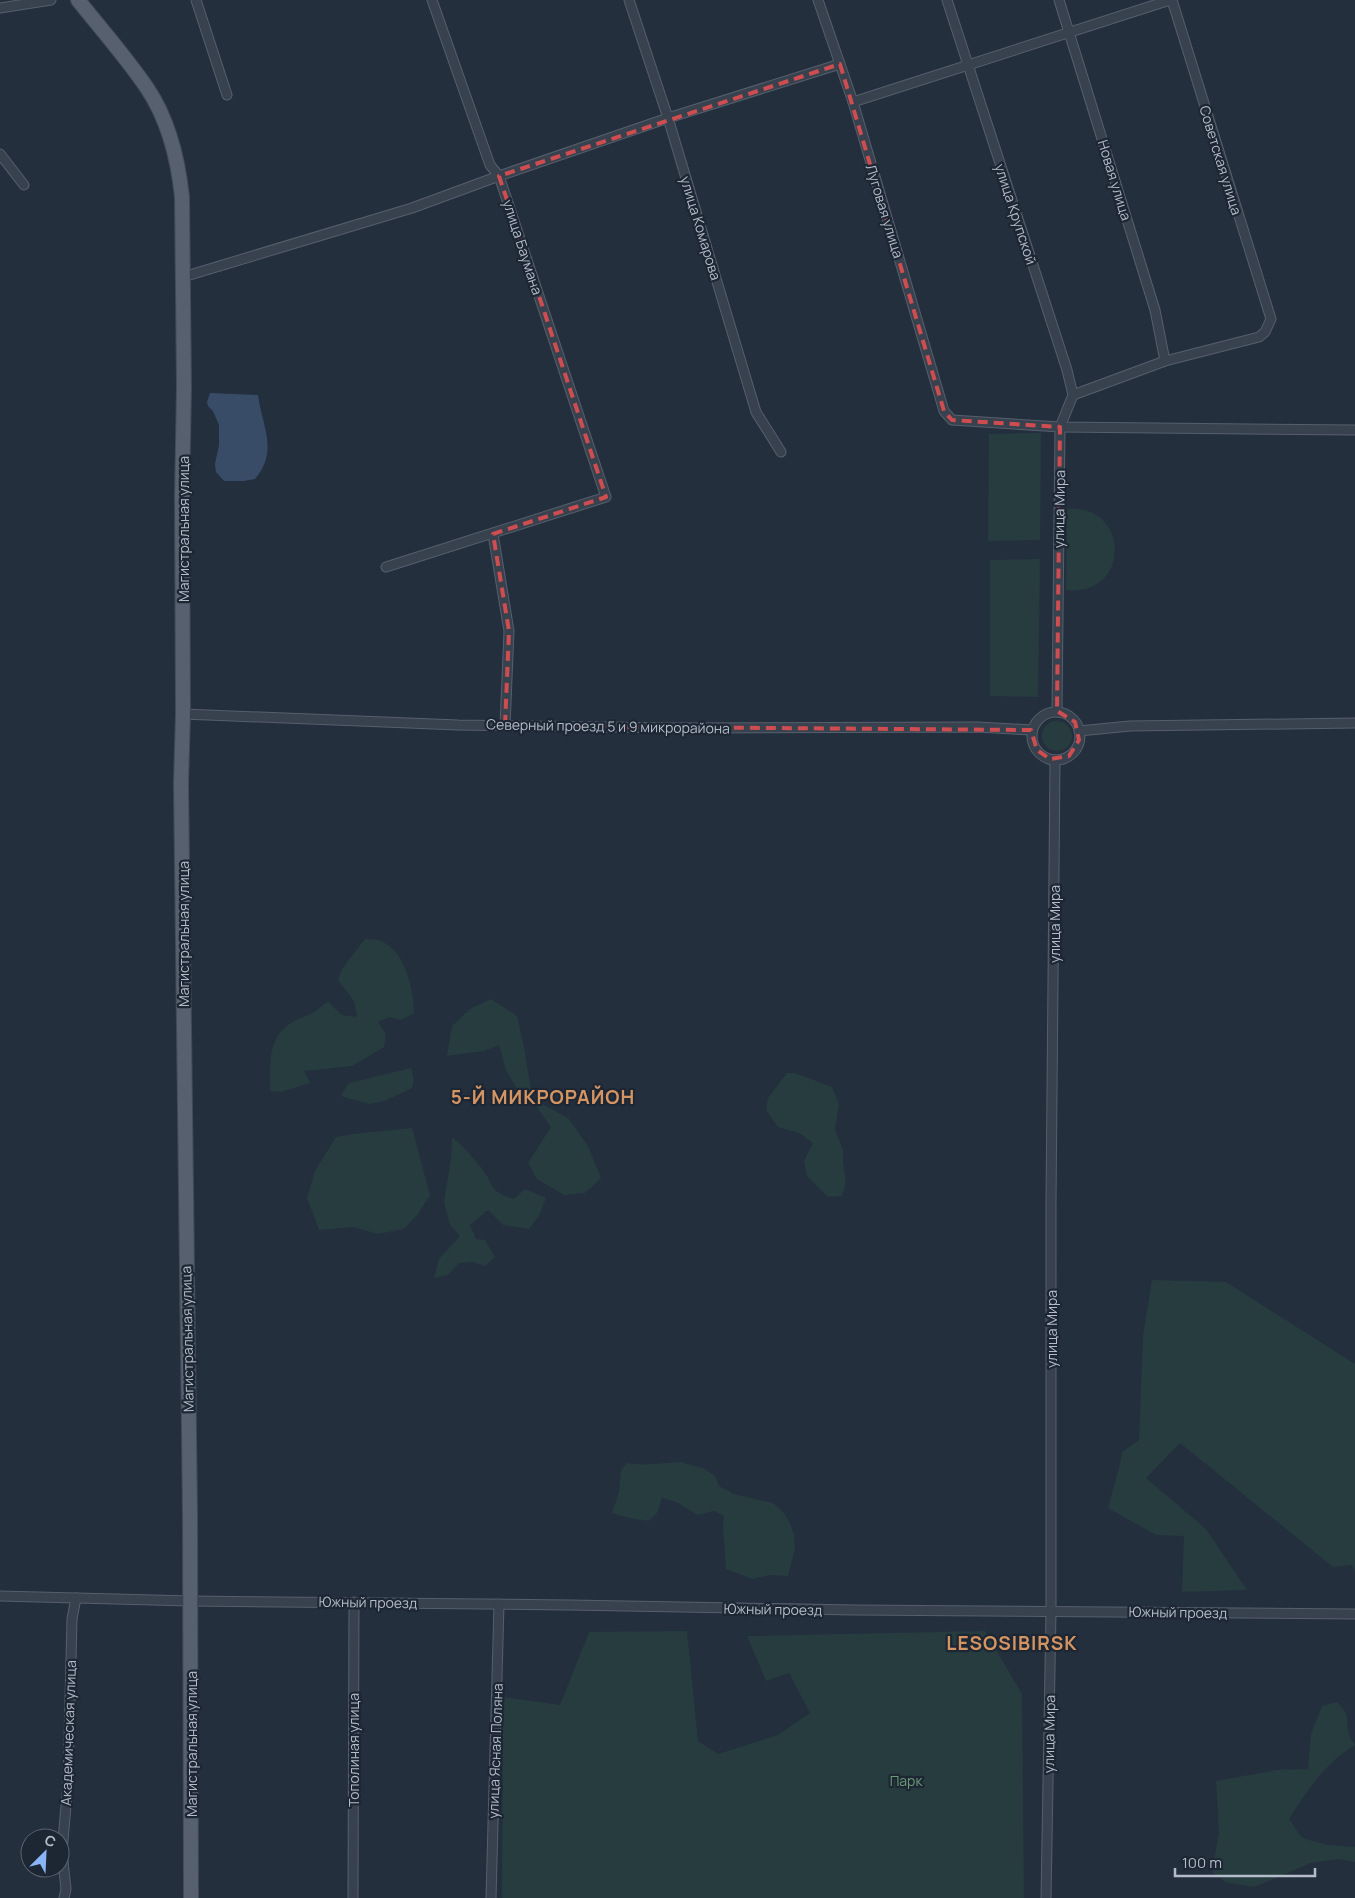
<svg xmlns="http://www.w3.org/2000/svg" width="1355" height="1898" viewBox="0 0 1355 1898" font-family="Manrope,sans-serif">
<style>
.green{fill:#263c3f}
.water{fill:#394c67}
.lines{fill:none;stroke-linecap:round;stroke-linejoin:round}
.street-casing{stroke:#565f6c;stroke-width:11}
.primary-casing{stroke:#414a57;stroke-width:16}
.street{stroke:#38414e;stroke-width:9}
.primary{stroke:#56606e;stroke-width:14}
.marked{fill:none;stroke:#ce4d50;stroke-width:4;stroke-dasharray:10 6;stroke-linejoin:round}
.labels{text-anchor:middle;dominant-baseline:central;stroke-width:4.5;stroke-linejoin:round;paint-order:stroke}
.street-label{font-size:14px;fill:#b4bcc9;stroke:#1d2633}
.park-label{font-size:14px;fill:#6b9a76;stroke:#1d2633}
.district-label{font-size:19px;font-weight:bold;letter-spacing:1px;fill:#d59563;stroke:#1d2633}
</style>
<rect width="100%" height="100%" fill="#242f3e"/>
<g class="green">
<polygon points="1041,433 1040,540 988,541 989,434"/>
<path d="M1067,509c64,-5 64,88 -1,81z"/>
<polygon points="1040,559 1038,697 990,696 990,560"/>
<circle cx="1057" cy="736" r="15"/>
<path d="M365,939c5,0 11,0 16,2 25,11 32,47 33,72l-13,7 -12,-3 -11,5 8,12 -2,13 -32,19 -48,5 6,12 -29,9 -11,-1c1,-25 -4,-52 21,-68 7,-5 17,-7 25,-12 4,-3 7,-7 12,-9l14,13 15,2 -3,-16 -16,-21 4,-11z"/>
<polygon points="491,999 517,1016 525,1052 532,1098 569,1119 588,1146 601,1178 585,1193 564,1195 537,1179 528,1163 551,1127 536,1106 516,1087 506,1070 499,1045 484,1051 447,1056 452,1026 470,1009"/>
<polygon points="411,1068 414,1080 412,1088 385,1101 369,1104 341,1096 349,1083"/>
<polygon points="787,1073 795,1073 832,1087 839,1104 835,1129 843,1150 843,1162 846,1182 842,1196 828,1197 807,1176 804,1161 813,1143 799,1133 778,1127 766,1110 768,1098"/>
<polygon points="412,1128 430,1195 418,1214 404,1229 377,1234 354,1227 319,1230 307,1198 315,1171 336,1137 353,1134"/>
<path d="M452,1137c11,9 21,20 30,32 13,17 7,23 32,30l11,-10 21,9 -6,16 -11,15 -26,-4 -15,-15 -18,15 6,14 9,1 10,17 -10,9 -12,-4 -14,1 -11,12 -14,3 5,-19 21,-23 -10,-11 -6,-23 7,-43z"/>
<polygon points="1152,1280 1226,1282 1355,1364 1355,1572 1352,1565 1333,1567 1180,1443 1146,1478 1206,1529 1247,1590 1182,1592 1184,1536 1156,1535 1108,1508 1120,1464 1122,1452 1139,1440 1143,1336"/>
<path d="M680,1462l23,6 12,8 4,10 15,8 39,9 10,9 6,9 5,13 1,14 -7,28 -19,-1 -17,4 -26,-10 -3,-43 1,-10 -10,-5 -16,4 -22,-13 -14,-4 -5,15 -8,8 -20,-3 -17,-5 7,-21 2,-22 6,-7c18,3 35,0 53,-1z"/>
<polygon points="687,1631 698,1741 718,1754 778,1735 810,1713 789,1673 766,1681 747,1636 985,1631 1022,1694 1024,1898 502,1898 503,1697 560,1705 589,1632"/>
<path d="M1337,1702c16,16 7,16 12,32 1,4 4,8 6,11 -29,17 -49,47 -66,74l13,19 26,7 27,2v15l-17,-3 -27,4 -57,24 -29,-5 -13,-10 7,-40 -3,-51 61,-11 31,-1 3,-35 11,-28z"/>
</g>
<path class="water" d="M210,393l48,2c4,31 21,56 -3,84l-12,2h-19l-8,-9 -1,-8 4,-19v-20l-6,-14 -5,-5 -1,-4z"/>
<g class="lines">
<g class="street-casing">
<g id="street">
<polyline points="196,0 227,95"/>
<polyline points="629,0 668,118 756,412 781,452"/>
<polyline points="818,0 853,102 944,411 952,420 1060,427 1355,430"/>
<polyline points="947,0 1067,370 1073,395 1060,427 1057,712"/>
<polyline points="1059,0 1155,310 1165,361"/>
<polyline points="0,8 51,0"/>
<polyline points="853,102 1170,0"/>
<polyline points="0,154 24,185"/>
<polyline points="183,277 412,208 499,176 668,118 840,64"/>
<polyline points="1073,395 1165,361 1259,337 1265,332 1271,319 1172,0"/>
<polyline points="493,534 509,631 505,726"/>
<polyline points="386,567 606,497 499,176 490,165 432,0"/>
<circle cx="1056" cy="736" r="24"/>
<polyline points="183,714 458,725 678,728 977,727 1032,730"/>
<polyline points="1079,731 1130,726 1355,723"/>
<polyline points="0,1596 191,1601 570,1605 855,1610 1355,1614"/>
<polyline points="64,1898 66,1889 62,1852 68,1782 72,1619 76,1598"/>
<polyline points="353,1898 354,1602"/>
<polyline points="491,1898 499,1604"/>
<polyline points="1046,1898 1051,1611 1051,1204 1055,760"/>
</g>
</g>
<g class="primary-casing">
<path id="primary" d="M78,0c23,29 48,57 69,88 21,31 31,71 35,109l2,190 -2,110 1,217 -2,69 9,731 1,384"/>
</g>
<use href="#street" class="street"/>
<use href="#primary" class="primary"/>
</g>
<path class="marked" d="M840,64l104,347 8,9 108,7 -3,284 18,11 4,18 -10,16 -19,3 -13,-9 -6,-20 -526,-4 4,-95 -16,-97 113,-37 -107,-321z"/>
<g class="labels">
<g class="street-label">
<text transform="translate(1221 160) rotate(73)">Советская улица</text>
<text transform="translate(1115 180) rotate(73)">Новая улица</text>
<text transform="translate(885 211) rotate(73)">Луговая улица</text>
<text transform="translate(1016 214) rotate(72)">улица Крупской</text>
<text transform="translate(701 228) rotate(73)">улица Комарова</text>
<text transform="translate(523 247) rotate(72)">улица Баумана</text>
<text transform="translate(1059 509) rotate(-89)">улица Мира</text>
<text transform="translate(183 529) rotate(-90)">Магистральная улица</text>
<text transform="translate(608 726) rotate(1)">Северный проезд 5 и 9 микрорайона</text>
<text transform="translate(1054 924) rotate(-90)">улица Мира</text>
<text transform="translate(183 934) rotate(-90)">Магистральная улица</text>
<text transform="translate(1051 1329) rotate(-90)">улица Мира</text>
<text transform="translate(187 1339) rotate(-91)">Магистральная улица</text>
<text transform="translate(368 1602) rotate(1)">Южный проезд</text>
<text transform="translate(773 1609) rotate(1)">Южный проезд</text>
<text transform="translate(1178 1612) rotate(1)">Южный проезд</text>
<text transform="translate(68 1733) rotate(-88)">Академическая улица</text>
<text transform="translate(1049 1734) rotate(-89)">улица Мира</text>
<text transform="translate(191 1744) rotate(-90)">Магистральная улица</text>
<text transform="translate(353 1750) rotate(-90)">Тополиная улица</text>
<text transform="translate(495 1751) rotate(-88)">улица Ясная Поляна</text>
</g>
<g class="park-label">
<text x="906" y="1780">Парк</text>
</g>
<g class="district-label">
<text x="543" y="1097">5-Й МИКРОРАЙОН</text>
<text x="1012" y="1643">LESOSIBIRSK</text>
</g>
</g>
<g transform="translate(45 1853) rotate(24)"><circle r="24" fill="#1d2633" stroke="#59626f"/>
<path d="M0-4L9 19L0 12L-9 19Z" fill="#8ab4f8"/>
<text y="-8" font-size="14" font-weight="bold" text-anchor="middle" fill="#b4bcc9">С</text>
</g>
<path d="M1175 1868v8h140v-8" fill="none" stroke="#b4bcc9" stroke-width="2.5"/>
<text x="1182" y="1868" font-size="15" fill="#b4bcc9" stroke="#1d2633" stroke-width="4" paint-order="stroke">100 m</text>
</svg>
